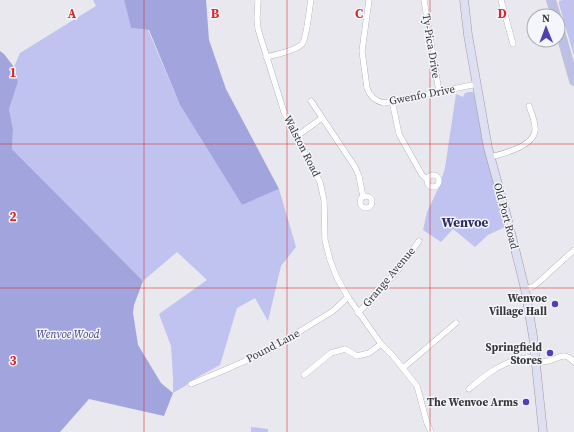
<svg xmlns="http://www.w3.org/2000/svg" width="574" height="432" viewBox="0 0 574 432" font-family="'Source Serif 4',serif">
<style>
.green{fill:#c0c2ef}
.forest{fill:#a2a4dd}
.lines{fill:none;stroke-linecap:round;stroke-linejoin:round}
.street-casing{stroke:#9b9ba0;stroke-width:6}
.secondary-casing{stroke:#9b9ba0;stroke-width:9}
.primary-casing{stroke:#c7c7c8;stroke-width:10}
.street{stroke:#fff;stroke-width:5.5}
.secondary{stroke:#dfdff2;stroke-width:8}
.primary{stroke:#bebfe5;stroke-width:9}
.grid{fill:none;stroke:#d62828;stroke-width:1;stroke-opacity:0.55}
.poi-dot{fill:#5040b8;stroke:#f5f6fb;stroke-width:1.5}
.labels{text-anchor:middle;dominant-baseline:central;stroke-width:3;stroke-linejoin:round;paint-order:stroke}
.street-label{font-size:11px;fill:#38383a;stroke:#f5f6fb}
.poi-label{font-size:11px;font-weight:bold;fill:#38383a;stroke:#f5f6fb;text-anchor:end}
.park-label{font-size:11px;font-style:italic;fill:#474489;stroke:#f5f6fb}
.quarter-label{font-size:13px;font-weight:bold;fill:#2f2b66;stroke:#f5f6fb}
.grid-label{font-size:13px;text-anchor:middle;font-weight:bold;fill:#d62828;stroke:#f5f6fb;stroke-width:3;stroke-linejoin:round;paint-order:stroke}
</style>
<rect width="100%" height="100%" fill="#e8e8ee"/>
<g class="green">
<polygon points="93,0 124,0 131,28 148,30 180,105 242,205 279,189 296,247 281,266 268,321 255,298 237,308 220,365 196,378 185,386 173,393 173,377 171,346 159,314 207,280 177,252 143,281 12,149 13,129 9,109 18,82 14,67 20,53 96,6"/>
<polygon points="563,0 574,0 574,56 559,4 559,1"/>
<polygon points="469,92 472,92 475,94 482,136 505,227 488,235 475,247 453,229 441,242 423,230 427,212 438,189 445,168 456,94 463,97 465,93"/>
<polygon points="251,427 268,429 268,432 251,432"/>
</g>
<g class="forest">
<polygon points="124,0 206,0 209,40 226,89 279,189 242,205 180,105 149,30 131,28"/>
<polygon points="0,51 4,54 14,67 18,82 9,109 13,129 12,149 143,281 134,305 133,313 138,345 161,383 173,393 164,416 89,399 60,432 0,432"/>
</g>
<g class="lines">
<g class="street-casing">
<g id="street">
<polyline points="258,0 257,18 258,29 284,112 320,182 324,200 325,240 330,260 337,278 348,297 381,344 393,356 417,386 427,423 431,432"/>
<path d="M369,0l-7,51 5,37c3,9 8,13 17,15l93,-19"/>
<polyline points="424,0 439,92"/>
<polyline points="501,0 513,44"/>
<path d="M266,57c9,-2 31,-7 36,-13 5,-6 7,-35 9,-44"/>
<polyline points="311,101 355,167 359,176 363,197"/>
<polyline points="392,101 399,134 422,175 428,180"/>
<polyline points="297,136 322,118"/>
<path d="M490,157c13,-3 43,-11 45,-26 1,-8 -3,-17 -6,-25"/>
<circle cx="433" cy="181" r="6"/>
<circle cx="366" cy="202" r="6"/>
<polyline points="525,289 534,286 540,281 574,250"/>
<polyline points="358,313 398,270 419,241"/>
<path d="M535,363c5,-1 9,-1 13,-2 12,-3 16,-10 26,1"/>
<polyline points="403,368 456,323"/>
<polyline points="304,375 331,353 345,349 357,356 369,353 381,344"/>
<polyline points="191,384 227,369 270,350 284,341 333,311 348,297"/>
<path d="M469,389c13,-11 30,-25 47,-29 6,-2 13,-2 19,-3"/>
</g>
</g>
<g class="secondary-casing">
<polyline id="secondary" points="464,0 468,35 488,148 506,213 525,289 533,336 543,432"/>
</g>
<g class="primary-casing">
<g id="primary">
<polyline points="551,0 556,16"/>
<polyline points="558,24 574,81"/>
</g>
</g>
<use href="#street" class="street"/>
<use href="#secondary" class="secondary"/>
<use href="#primary" class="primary"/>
</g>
<path class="grid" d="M144,0v432M287,0v432M430,0v432M0,144h574M0,288h574"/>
<g class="poi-dot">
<circle cx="555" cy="304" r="4"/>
<circle cx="550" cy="353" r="4"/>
<circle cx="526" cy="402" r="4"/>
</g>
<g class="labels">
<g class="street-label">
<text transform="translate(431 46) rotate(81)">Ty-Pica Drive</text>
<text transform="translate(422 95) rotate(-11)">Gwenfo Drive</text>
<text transform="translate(302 146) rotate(63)">Walston Road</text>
<text transform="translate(506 216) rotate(75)">Old Port Road</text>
<text transform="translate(389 277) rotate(-50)">Grange Avenue</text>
<text transform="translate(273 346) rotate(-28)">Pound Lane</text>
</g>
<g class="poi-label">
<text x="547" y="298">Wenvoe<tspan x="547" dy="13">Village Hall</tspan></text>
<text x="542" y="347">Springfield<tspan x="542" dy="13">Stores</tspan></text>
<text x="518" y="402">The Wenvoe Arms</text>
</g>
<g class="park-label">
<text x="68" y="334">Wenvoe Wood</text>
</g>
<g class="quarter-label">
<text x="465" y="222">Wenvoe</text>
</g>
</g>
<g class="grid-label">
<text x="72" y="18">A</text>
<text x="215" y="18">B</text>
<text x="359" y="18">C</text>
<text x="502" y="18">D</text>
<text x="13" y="77">1</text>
<text x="13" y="221">2</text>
<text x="13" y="365">3</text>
</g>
<g transform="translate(546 28) rotate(359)"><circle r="19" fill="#f5f6fb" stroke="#a9aaae"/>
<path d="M0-3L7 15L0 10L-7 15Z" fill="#5040b8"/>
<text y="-6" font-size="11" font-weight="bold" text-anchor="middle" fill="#38383a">N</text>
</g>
</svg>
